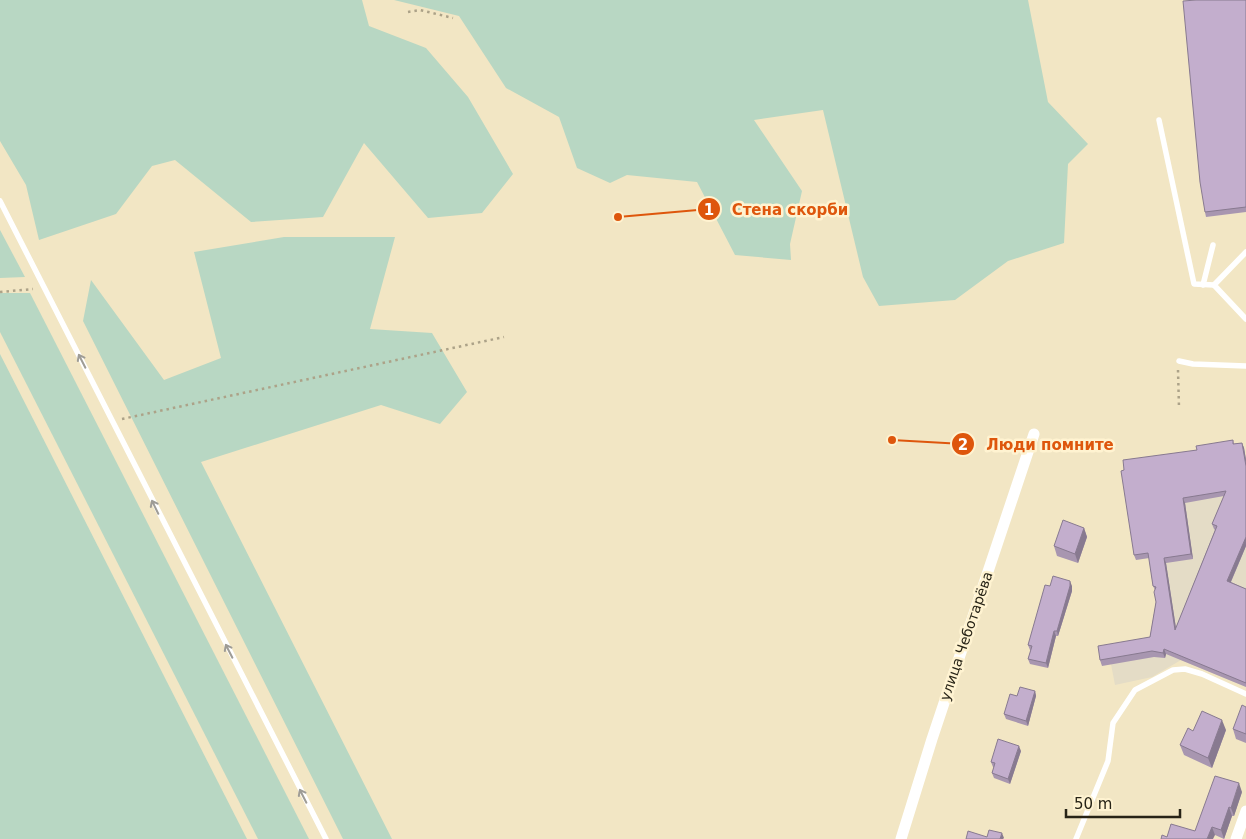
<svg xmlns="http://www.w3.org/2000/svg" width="1246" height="839" viewBox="0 0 1246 839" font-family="'DejaVu Sans',sans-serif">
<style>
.industrial{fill:#e4dcc6}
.green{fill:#b8d7c3}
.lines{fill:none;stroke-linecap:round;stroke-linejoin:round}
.path{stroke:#aca288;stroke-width:2.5;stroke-dasharray:2.5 4;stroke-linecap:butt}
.service{stroke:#fff;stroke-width:5.5}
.minor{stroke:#fff;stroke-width:11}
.wall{fill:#a896b0;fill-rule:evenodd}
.shaded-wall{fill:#887a90}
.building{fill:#c3aecd;stroke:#887a90;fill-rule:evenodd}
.oneway{stroke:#9e9c96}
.labels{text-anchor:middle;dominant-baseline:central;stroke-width:5;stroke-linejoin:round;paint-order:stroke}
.street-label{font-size:14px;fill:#272316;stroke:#fff3d1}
.leader{fill:none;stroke:#de560c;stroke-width:2}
.callout-dot{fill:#de560c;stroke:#fff3d1;stroke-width:2}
.mark-label{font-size:15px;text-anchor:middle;font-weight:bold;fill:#fff}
.callout-label{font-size:15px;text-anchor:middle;font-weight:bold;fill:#de560c;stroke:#fff3d1;stroke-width:5;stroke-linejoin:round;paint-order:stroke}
</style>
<rect width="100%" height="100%" fill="#f2e6c4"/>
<polygon class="industrial" points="1244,448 1246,458 1246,687 1181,660 1152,677 1115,685 1111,664 1152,642 1158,607 1149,558 1136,560 1123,476"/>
<g class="green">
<polygon points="0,0 362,0 369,26 426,48 468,97 513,174 482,213 428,218 364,143 323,217 251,222 175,160 152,166 116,214 39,240 26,185 0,141"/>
<polygon points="394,0 1028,0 1048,102 1088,144 1068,164 1064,243 1008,261 955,300 879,306 863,277 823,110 754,120 802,191 790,244 791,260 735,255 697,182 627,175 610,183 577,168 559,117 506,88 459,16"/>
<polygon points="0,230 25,277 0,278"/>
<polygon points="284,237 395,237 370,329 432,333 467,392 440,424 381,405 201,462 392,839 343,839 83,321 91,280 164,380 221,358 194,252"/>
<polygon points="0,293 30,293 309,839 258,839 0,332"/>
<polygon points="0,354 247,839 0,839"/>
</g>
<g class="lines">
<g class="path">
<polyline points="408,12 420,10 453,18"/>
<polyline points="0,292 33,289"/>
<polyline points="1178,370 1179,408"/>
<polyline points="122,419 504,337"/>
</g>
<g class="service">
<polyline points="1159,120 1194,284 1214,285"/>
<path d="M0,201c108,213 216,426 326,638"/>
<polyline points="1246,252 1214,285 1246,319"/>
<polyline points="1203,285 1213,245"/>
<polyline points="1179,361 1193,364 1246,366"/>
<polyline points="1076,839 1108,761 1113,723 1135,690 1173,670 1185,669 1202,674 1246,694"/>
</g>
<g class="minor">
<polyline points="901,839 932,739 1034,434"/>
<polyline points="1236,839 1246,811"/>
</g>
</g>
<g class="wall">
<polygon points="1246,0 1246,212 1206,217 1205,212"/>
<path d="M1233,440l1,4 8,-1 2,5 2,12v86l-15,36 15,7v98l-80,-33 -1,4 -11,-1 -52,9 -2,-6 50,-23 6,-35 -1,-12 -2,-4 -4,-28 -13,2 -2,-5 -10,-85zM1224,496l-12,28 2,5 1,1 -39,98 -10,-65 27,-4 -8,-56z"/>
<polygon points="1084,528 1087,537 1078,563 1057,556 1054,546"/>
<polygon points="1050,586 1072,586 1072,591 1058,636 1056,636 1048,668 1030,664 1028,659 1031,650 1030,650 1028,645"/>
<polygon points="1035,691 1036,696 1028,726 1006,719 1004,714 1017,696"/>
<polygon points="1246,707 1246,743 1236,739 1233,729"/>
<polygon points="1226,730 1212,768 1184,755 1180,745"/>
<polygon points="1021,751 1010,784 994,778 992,773 994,767 993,767 991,762"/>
<polygon points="1242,792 1234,816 1232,816 1224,839 1215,835 1195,831"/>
</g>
<g class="shaded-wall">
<polygon points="1242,443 1244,448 1246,460 1246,466"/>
<polygon points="1183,498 1185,503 1193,559 1191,554"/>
<polygon points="1084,528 1087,537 1078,563 1075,554"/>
<polygon points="1246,537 1246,546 1229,586 1227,581"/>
<polygon points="1164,558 1166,563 1177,635 1175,630"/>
<polygon points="1070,581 1072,586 1072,591 1058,636 1057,631"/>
<polygon points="1054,631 1056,636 1048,668 1046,663"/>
<polygon points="1164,649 1166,654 1165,658 1163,653"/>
<polygon points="1035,691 1036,696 1028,726 1026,721"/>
<polygon points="1222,720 1226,730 1212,768 1208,758"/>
<polygon points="1019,746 1021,751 1010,784 1008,779"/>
<polygon points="1239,783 1242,792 1234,816 1231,808"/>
<polygon points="1229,807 1232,816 1224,839 1221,830"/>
<polygon points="1212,827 1215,835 1213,839 1207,839"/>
<polygon points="1002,833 1004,838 1003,839 1000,839"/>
</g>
<g class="building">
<polygon points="1196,0 1246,0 1246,207 1205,212 1200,182 1183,1"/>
<path d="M1233,440v4l9,-1 4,23v71l-19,44 19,8v94l-82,-34 -1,4 -11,-2 -52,9 -2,-14 52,-9 6,-35 -2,-10 2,-5 -3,-1 -5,-33 -14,2 -13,-84 3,-1 -1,-10 74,-10 -1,-4zM1226,491l-14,33 5,2 -42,104 -11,-72 27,-4 -8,-56z"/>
<polygon points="1063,520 1084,528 1075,554 1054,546"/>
<polygon points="1053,576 1070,581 1070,586 1057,631 1054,631 1046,663 1028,659 1032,646 1028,645 1045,585 1050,586"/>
<polygon points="1020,687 1035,691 1026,721 1004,714 1010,694 1017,696"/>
<polygon points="1242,705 1246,707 1246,734 1233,729"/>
<polygon points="1202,711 1222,720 1208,758 1180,745 1188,728 1193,731"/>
<polygon points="998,739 1019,746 1008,779 992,773 995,763 991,762"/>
<polygon points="1215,776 1239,783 1231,808 1229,807 1221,830 1212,827 1207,839 1161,839 1162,835 1167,837 1171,824 1195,831"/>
<polygon points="989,830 1002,833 1000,839 966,839 968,831 987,837"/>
</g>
<defs><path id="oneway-shaft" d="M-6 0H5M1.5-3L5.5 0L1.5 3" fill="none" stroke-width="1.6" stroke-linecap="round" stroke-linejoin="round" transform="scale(1.25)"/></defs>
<g class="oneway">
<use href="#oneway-shaft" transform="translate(82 361) rotate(-117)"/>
<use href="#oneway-shaft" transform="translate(155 507) rotate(-116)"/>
<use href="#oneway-shaft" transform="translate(229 651) rotate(-117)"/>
<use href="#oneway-shaft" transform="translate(303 796) rotate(-117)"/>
</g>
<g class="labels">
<g class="street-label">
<text transform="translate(966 636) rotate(-71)">улица Чеботарёва</text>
</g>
</g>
<path class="leader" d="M618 217L709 209M892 440L963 444"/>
<g class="callout-dot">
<circle cx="618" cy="217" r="5"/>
<circle cx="892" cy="440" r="5"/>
<circle cx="709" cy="209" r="12"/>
<circle cx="963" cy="444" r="12"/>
</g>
<g class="mark-label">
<text x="709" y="215">1</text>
<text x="963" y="450">2</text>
</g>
<g class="callout-label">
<text x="790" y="215">Стена скорби</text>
<text x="1050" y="450">Люди помните</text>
</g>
<path d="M1066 809v8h114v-8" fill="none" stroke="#272316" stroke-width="2.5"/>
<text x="1074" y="809" font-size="15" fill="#272316" stroke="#fff3d1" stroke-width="4" paint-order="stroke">50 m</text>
</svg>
